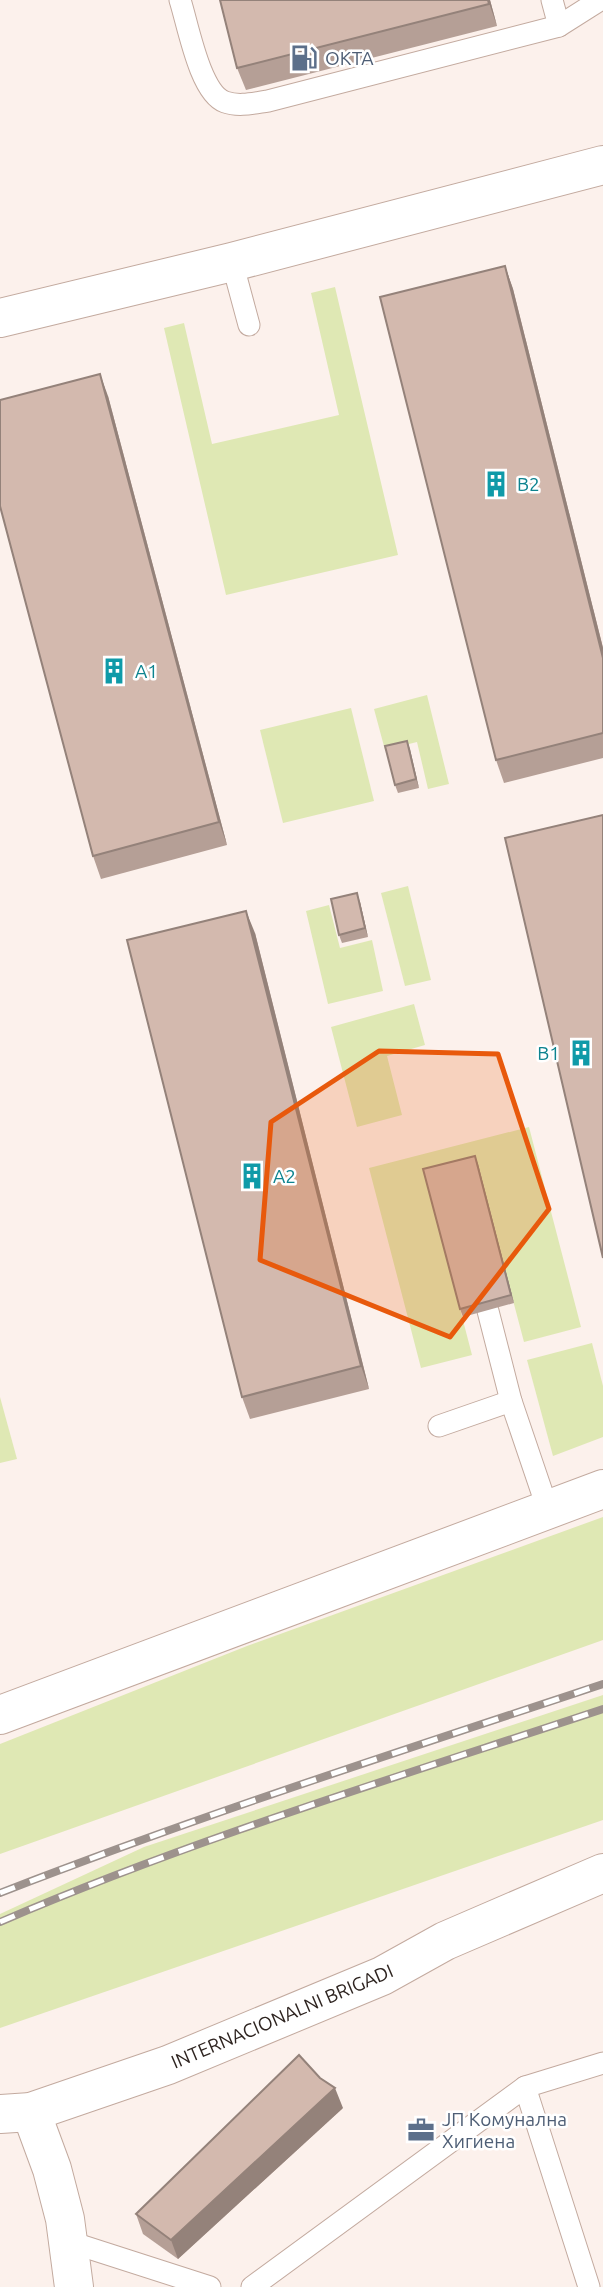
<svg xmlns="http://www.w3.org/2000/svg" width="603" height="2287" viewBox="0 0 603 2287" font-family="Ubuntu,sans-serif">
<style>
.green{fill:#dfe8b4}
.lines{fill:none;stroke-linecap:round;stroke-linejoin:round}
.lane-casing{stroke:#c3aa9f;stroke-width:23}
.street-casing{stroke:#c3aa9f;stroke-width:40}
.secondary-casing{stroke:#c3aa9f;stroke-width:40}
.lane{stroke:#fff;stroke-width:21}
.street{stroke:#fff;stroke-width:38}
.secondary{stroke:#fff;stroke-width:38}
.rail-casing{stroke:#9d928d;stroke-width:8}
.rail{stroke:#fff;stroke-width:5;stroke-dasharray:16;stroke-linecap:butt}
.wall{fill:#b59f96}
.shaded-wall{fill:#94827a}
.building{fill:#d3b9ae;stroke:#94827a;stroke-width:2}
.marked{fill:#e8590c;fill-opacity:0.2;stroke:#e8590c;stroke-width:5;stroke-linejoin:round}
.labels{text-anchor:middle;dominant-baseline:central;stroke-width:5;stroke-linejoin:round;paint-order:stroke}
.service-label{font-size:19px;fill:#4e5e75;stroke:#fff;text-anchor:start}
.culture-label{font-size:19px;fill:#0d838f;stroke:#fff;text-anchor:start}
.street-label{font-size:19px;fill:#2e2420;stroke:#fff}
</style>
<rect width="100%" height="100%" fill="#fcf1ec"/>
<g class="green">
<polygon points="335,287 398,555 226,595 164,328 184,323 212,444 339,415 311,293"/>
<polygon points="427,695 449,784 428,789 417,742 385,750 374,709"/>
<polygon points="351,708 374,801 283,823 260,730"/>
<polygon points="408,886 431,980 405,986 381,893"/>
<polygon points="329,905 340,948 372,940 383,991 328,1004 306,911"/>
<polygon points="414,1004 425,1045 387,1056 402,1115 357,1127 331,1027"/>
<polygon points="529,1127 581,1327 524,1342 477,1164 426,1178 472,1355 421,1368 369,1168"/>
<polygon points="592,1343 603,1386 603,1437 553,1456 527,1360"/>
<polygon points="0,1397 17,1459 0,1463"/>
<polygon points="603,1517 603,1640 0,1854 0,1744 247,1646"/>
<polygon points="603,1695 603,1820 0,2028 0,1914 144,1847"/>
</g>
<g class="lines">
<g class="lane-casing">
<g id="lane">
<path d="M180,0c8,25 20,93 45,102 14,5 29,1 43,-1l291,-75 41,-26"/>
<polyline points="552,0 559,26"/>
<polyline points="232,262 249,325"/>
<polyline points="488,1311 511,1401"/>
<polyline points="439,1426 511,1401 548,1510"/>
<polyline points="525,2087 603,2063"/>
<polyline points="67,2241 210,2287"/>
<polyline points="252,2287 525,2087 589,2287"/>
</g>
</g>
<g class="street-casing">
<g id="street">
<polyline points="0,318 232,262 603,165"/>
<polyline points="0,1715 603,1489"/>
<polyline points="31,2112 52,2169 65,2219 74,2287"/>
</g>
</g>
<g class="secondary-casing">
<polyline id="secondary" points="0,2114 31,2112 168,2065 382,1976 445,1941 603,1873"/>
</g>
<use href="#lane" class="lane"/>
<use href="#street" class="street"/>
<use href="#secondary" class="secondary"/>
<g class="rail-casing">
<g id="rail">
<path d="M0,1893c198,-77 401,-142 603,-209"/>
<path d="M0,1922c196,-84 401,-146 603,-213"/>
</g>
</g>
<use href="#rail" class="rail"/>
</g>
<g class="wall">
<polygon points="220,0 490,0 497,26 246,90 237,68"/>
<polygon points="505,266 513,289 603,648 603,758 504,783 496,760"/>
<polygon points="108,396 227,845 101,879 93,856"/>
<polygon points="407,741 419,788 398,793 395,785"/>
<polygon points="360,902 368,937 342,943 339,935"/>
<polygon points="255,933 369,1389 250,1419 242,1397"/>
<polygon points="475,1156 514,1303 463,1317 460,1309"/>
<polygon points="343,2108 178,2259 143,2234 136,2214"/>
</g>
<g class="shaded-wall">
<polygon points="488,0 490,0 497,26"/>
<polygon points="505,266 513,289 603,648 603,658"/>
<polygon points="100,374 108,396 227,845 219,822"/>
<polygon points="407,741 410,749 419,788 416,779"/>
<polygon points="357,893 360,902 368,937 365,928"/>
<polygon points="246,911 255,933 369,1389 361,1366"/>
<polygon points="475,1156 478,1164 514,1303 511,1295"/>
<polygon points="335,2088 343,2108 178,2259 171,2240"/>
</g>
<g class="building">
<polygon points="220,0 488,0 489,4 237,68"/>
<polygon points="505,266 603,658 603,733 496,760 380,297"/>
<polygon points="100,374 219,822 93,856 0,506 0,400"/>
<polygon points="407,741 416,779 395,785 385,746"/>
<polygon points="603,815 603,1258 505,838"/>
<polygon points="357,893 365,928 339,935 331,899"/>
<polygon points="246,911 361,1366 242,1397 127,940"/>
<polygon points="475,1156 511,1295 460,1309 423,1169"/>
<polygon points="299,2055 320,2078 335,2088 171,2240 136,2214"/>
</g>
<path class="marked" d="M379,1051l119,3 51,155 -99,128 -190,-77 11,-138z"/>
<defs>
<g id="fuel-bare" transform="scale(2.1)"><path d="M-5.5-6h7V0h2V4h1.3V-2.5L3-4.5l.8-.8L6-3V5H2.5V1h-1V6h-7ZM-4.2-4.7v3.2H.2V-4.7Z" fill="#5c6f8a" stroke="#fff" stroke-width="2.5" paint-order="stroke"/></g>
<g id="building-bare" transform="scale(2.1)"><path d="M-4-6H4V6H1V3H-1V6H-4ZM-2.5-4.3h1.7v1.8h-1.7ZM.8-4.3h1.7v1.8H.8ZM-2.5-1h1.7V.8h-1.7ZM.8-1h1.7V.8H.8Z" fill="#0f9aa8" stroke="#fff" stroke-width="2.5" paint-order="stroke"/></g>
<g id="office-bare" transform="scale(2.1)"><path d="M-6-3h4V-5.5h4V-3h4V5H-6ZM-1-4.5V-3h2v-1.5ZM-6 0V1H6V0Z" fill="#5c6f8a" stroke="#fff" stroke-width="2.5" paint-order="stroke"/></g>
</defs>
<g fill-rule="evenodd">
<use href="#fuel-bare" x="304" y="58"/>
<use href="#building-bare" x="496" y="484"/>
<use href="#building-bare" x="114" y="671"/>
<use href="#building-bare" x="581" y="1053"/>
<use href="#building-bare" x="252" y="1176"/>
<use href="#office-bare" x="421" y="2130"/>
</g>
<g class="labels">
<g class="service-label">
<text x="325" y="58">OKTA</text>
<text x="442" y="2119">ЈП Комунална<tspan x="442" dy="22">Хигиена</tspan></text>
</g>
<g class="culture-label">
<text x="517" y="484">B2</text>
<text x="135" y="671">A1</text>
<text x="560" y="1053" text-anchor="end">B1</text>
<text x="273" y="1176">A2</text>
</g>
<g class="street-label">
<text transform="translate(282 2016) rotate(-23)">INTERNACIONALNI BRIGADI</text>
</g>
</g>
</svg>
